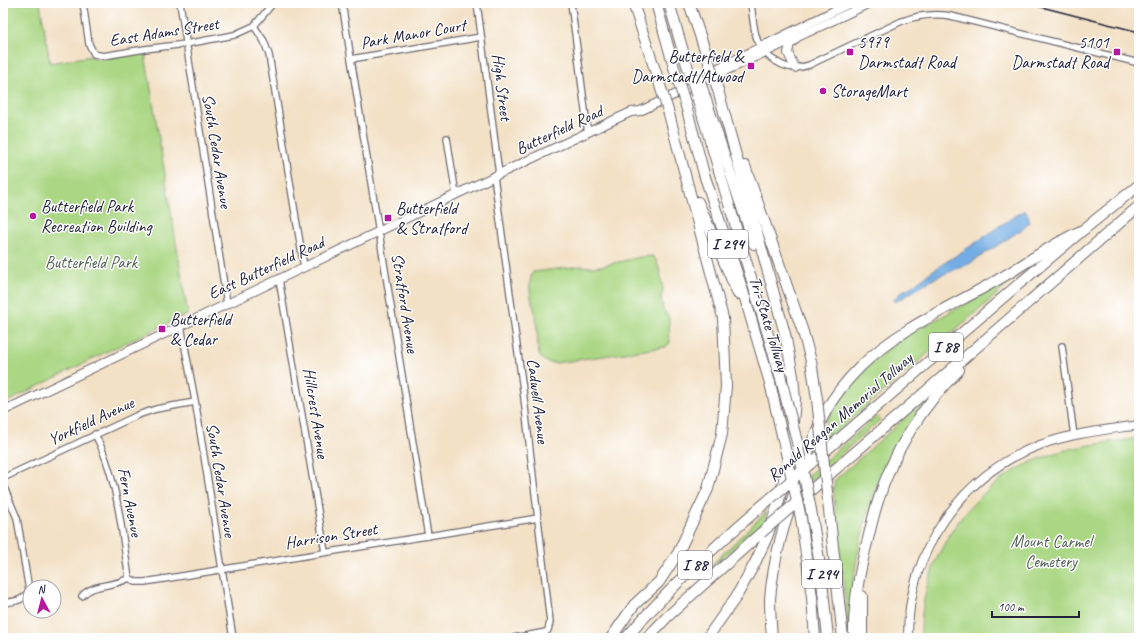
<svg xmlns="http://www.w3.org/2000/svg" width="1142" height="641" viewBox="0 0 1142 641" font-family="Caveat,sans-serif">
<style>
.green{fill:#abd784;stroke:#667c60}
.water{fill:#73ade3;stroke:#4a688f}
.lines{fill:none;stroke-linecap:round;stroke-linejoin:round}
.street-casing{stroke:#6b656c;stroke-width:8}
.secondary-casing{stroke:#6b656c;stroke-width:10}
.highway-casing{stroke:#6b656c;stroke-width:12}
.street{stroke:#fff;stroke-width:5.5}
.secondary{stroke:#fff;stroke-width:8}
.highway{stroke:#fff;stroke-width:10}
.rail{stroke:#22223b;stroke-width:1.5}
.highway-bridge-casing{stroke:#6b656c;stroke-width:12;stroke-linecap:butt}
.highway-bridge{stroke:#fff;stroke-width:10}
.poi-dot{fill:#b5179e;stroke:#fff;stroke-width:1.5}
.labels{text-anchor:middle;dominant-baseline:central;stroke-width:3;stroke-linejoin:round;paint-order:stroke}
.shield{fill:#fff;stroke:#646476;stroke-width:1}
.shield-label{font-size:16px;font-weight:bold;fill:#22223b}
.street-label{font-size:17px;fill:#22223b;stroke:#fff}
.poi-label{font-size:17px;fill:#22223b;stroke:#fff;text-anchor:start}
.park-label{font-size:17px;fill:#526155;stroke:#fff}
</style>
<rect width="100%" height="100%" fill="#fff"/>
<filter id="ink" filterUnits="userSpaceOnUse"><feTurbulence type="fractalNoise" baseFrequency=".025" numOctaves="2"/><feDisplacementMap in="SourceGraphic" scale="8" xChannelSelector="R" yChannelSelector="G"/><feConvolveMatrix kernelMatrix="1 2 1 2 8 2 1 2 1" color-interpolation-filters="sRGB"/></filter>
<filter id="wash" filterUnits="userSpaceOnUse"><feTurbulence type="fractalNoise" baseFrequency=".012" numOctaves="4" result="noise"/><feDisplacementMap in="SourceGraphic" scale="16" xChannelSelector="R" yChannelSelector="G"/><feGaussianBlur stdDeviation="0.9" result="paint"/><feColorMatrix in="noise" values="0 0 0 0 0 0 0 0 0 0 0 0 0 0 0 0 0 1.4 0 .05"/><feComposite in="paint" operator="in"/></filter>
<g filter="url(#wash)">
<rect width="100%" height="100%" fill="#f3e1c6"/>
<g class="green">
<polygon points="3,3 40,3 50,63 91,56 97,59 101,59 145,53 187,309 189,314 108,351 3,404"/>
<path d="M653,256l4,6 3,10 3,17 -2,10 2,10 6,9 1,25 -5,4 -109,16c-8,0 -12,-1 -17,-8 -2,-12 -1,-24 -3,-36 -2,-15 -11,-32 -3,-47l48,-6 10,1 10,-1 39,-9z"/>
<polygon points="1016,273 1018,276 827,440 826,421 849,386 873,362 888,349 913,332 976,298"/>
<path d="M922,403l1,1c-11,19 -23,37 -33,56 -27,50 -38,109 -40,165l-2,1 -14,-129 -1,-10 2,-2 -1,-4z"/>
<polygon points="877,416 880,420 801,489 806,477"/>
<path d="M1139,438v200h-218c-2,-80 50,-156 126,-182 29,-11 62,-13 92,-18z"/>
<polygon points="767,511 764,522 704,573 704,572"/>
</g>
<path class="water" d="M1023,211h2c4,4 4,7 4,12l-5,5 -55,36 -32,13 -38,23 -4,2 -2,-2 8,-8 8,-4 26,-19 39,-25 24,-17z"/>
</g>
<g filter="url(#ink)">
<g class="lines">
<g class="street-casing">
<g id="street">
<polyline points="83,3 89,44 94,54 103,56 145,49 186,44 234,35 254,26 273,3"/>
<polyline points="180,3 227,304"/>
<polyline points="342,3 428,536"/>
<polyline points="477,3 499,174"/>
<polyline points="571,3 588,133"/>
<path d="M751,3c3,24 2,46 26,59 11,7 20,7 32,3l93,-44c17,-6 31,-8 49,-5l188,47"/>
<polyline points="254,26 264,41 269,55 304,267"/>
<polyline points="351,59 481,37"/>
<polyline points="447,138 456,195"/>
<polyline points="494,176 523,390 550,622 548,630 546,632 514,638"/>
<polyline points="279,279 325,552"/>
<polyline points="181,326 196,406 233,638"/>
<polyline points="1062,346 1074,436"/>
<path d="M95,434c23,44 26,96 34,144"/>
<polyline points="3,478 138,415 156,409 195,402"/>
<path d="M3,485l14,33 12,72c-6,12 -14,11 -26,13"/>
<polyline points="129,578 136,582 145,582 538,518"/>
<path d="M82,596c11,-13 32,-9 47,-18"/>
</g>
</g>
<g class="secondary-casing">
<g id="secondary">
<polyline points="795,40 790,44 788,53 795,68"/>
<polyline points="694,80 850,3"/>
<polyline points="3,411 499,174 631,112 640,111 870,3"/>
<path d="M908,638c-1,-85 53,-164 132,-193 32,-12 66,-15 99,-20"/>
</g>
</g>
<g class="highway-casing">
<g id="highway">
<polyline points="633,3 658,79"/>
<polyline points="656,3 675,71"/>
<polyline points="669,3 687,65"/>
<polyline points="689,3 707,56"/>
<polyline points="705,97 754,244"/>
<polyline points="698,100 780,375"/>
<polyline points="686,106 704,174 742,288 770,383"/>
<polyline points="745,166 803,332 811,361 817,399"/>
<polyline points="698,202 738,294"/>
<polyline points="810,464 1013,289 1083,230 1139,185"/>
<polyline points="827,492 843,638"/>
<polyline points="796,503 909,406 1139,206"/>
<polyline points="811,510 821,572 828,638"/>
<polyline points="801,518 812,597 815,638"/>
<polyline points="862,596 862,638"/>
<polyline points="611,638 634,605 659,582 678,553 708,489 722,434 726,386 723,318 669,114"/>
<path d="M626,638c44,-51 93,-96 145,-140"/>
<polyline points="647,638 668,616 761,533"/>
<polyline points="707,638 736,597 755,563 767,537 778,504 790,455 795,400 793,376 785,334 718,90"/>
<path d="M772,638c-1,-13 -2,-26 -2,-39 3,-39 15,-78 27,-115 8,-25 17,-50 29,-73 9,-17 22,-32 35,-45 40,-39 92,-60 138,-87 28,-16 54,-36 84,-49"/>
<path d="M854,638c-1,-34 5,-66 14,-99 3,-13 6,-26 10,-38 15,-49 44,-95 81,-131"/>
</g>
</g>
<use href="#street" class="street"/>
<use href="#secondary" class="secondary"/>
<use href="#highway" class="highway"/>
<polyline class="rail" points="1026,3 1139,32"/>
<g class="highway-bridge-casing">
<g id="highway-bridge">
<polyline points="707,56 718,90"/>
<polyline points="687,65 698,100"/>
<polyline points="675,71 686,106"/>
<polyline points="697,72 705,97"/>
<polyline points="658,79 669,114"/>
<polyline points="780,375 797,442 811,510"/>
<polyline points="770,383 801,518"/>
<polyline points="817,399 827,492"/>
<polyline points="771,498 810,464"/>
<polyline points="761,533 796,503"/>
</g>
</g>
<use href="#highway-bridge" class="highway-bridge"/>
</g>
</g>
<g class="poi-dot">
<rect x="846" y="48" width="8" height="8" rx="2"/>
<rect x="1113" y="48" width="8" height="8" rx="2"/>
<rect x="747" y="62" width="8" height="8" rx="2"/>
<circle cx="823" cy="91" r="4"/>
<circle cx="33" cy="216" r="4"/>
<rect x="384" y="214" width="8" height="8" rx="2"/>
<rect x="158" y="325" width="8" height="8" rx="2"/>
</g>
<g class="labels">
<g class="shield">
<rect x="708" y="230" width="40" height="28" rx="3"/>
<rect x="929" y="333" width="34" height="28" rx="3"/>
<rect x="678" y="551" width="34" height="28" rx="3"/>
<rect x="802" y="560" width="40" height="28" rx="3"/>
</g>
<g class="shield-label">
<text x="728" y="244">I 294</text>
<text x="946" y="347">I 88</text>
<text x="695" y="565">I 88</text>
<text x="822" y="574">I 294</text>
</g>
<g class="street-label">
<text transform="translate(164 32) rotate(-9)">East Adams Street</text>
<text transform="translate(413 34) rotate(-10)">Park Manor Court</text>
<text transform="translate(502 87) rotate(83)">High Street</text>
<text transform="translate(559 130) rotate(-25)">Butterfield Road</text>
<text transform="translate(217 151) rotate(81)">South Cedar Avenue</text>
<text transform="translate(266 268) rotate(-25)">East Butterfield Road</text>
<text transform="translate(405 303) rotate(81)">Stratford Avenue</text>
<text transform="translate(769 324) rotate(73)">Tri-State Tollway</text>
<text transform="translate(538 401) rotate(83)">Cadwell Avenue</text>
<text transform="translate(316 413) rotate(81)">Hillcrest Avenue</text>
<text transform="translate(840 417) rotate(-41)">Ronald Reagan Memorial Tollway</text>
<text transform="translate(91 421) rotate(-25)">Yorkfield Avenue</text>
<text transform="translate(221 480) rotate(81)">South Cedar Avenue</text>
<text transform="translate(130 502) rotate(79)">Fern Avenue</text>
<text transform="translate(331 536) rotate(-9)">Harrison Street</text>
</g>
<g class="poi-label">
<text x="858" y="42">5979<tspan x="858" dy="20">Darmstadt Road</tspan></text>
<text x="1109" y="42" text-anchor="end">5101<tspan x="1109" dy="20">Darmstadt Road</tspan></text>
<text x="743" y="56" text-anchor="end">Butterfield &amp;<tspan x="743" dy="20">Darmstadt/Atwood</tspan></text>
<text x="831" y="91">StorageMart</text>
<text x="41" y="206">Butterfield Park<tspan x="41" dy="20">Recreation Building</tspan></text>
<text x="396" y="208">Butterfield<tspan x="396" dy="20">&amp; Stratford</tspan></text>
<text x="170" y="319">Butterfield<tspan x="170" dy="20">&amp; Cedar</tspan></text>
</g>
<g class="park-label">
<text x="91" y="262">Butterfield Park</text>
<text x="1051" y="541">Mount Carmel<tspan x="1051" dy="20">Cemetery</tspan></text>
</g>
</g>
<rect width="1142" height="641" fill="none" stroke="#fff" stroke-width="16"/>
<g transform="translate(42 599) rotate(353)"><circle r="19" fill="#ffffff" stroke="#a7a7b1"/>
<path d="M0-3L7 15L0 10L-7 15Z" fill="#b5179e"/>
<text y="-6" font-size="11" font-weight="bold" text-anchor="middle" fill="#22223b">N</text>
</g>
<path d="M992 611v6h87v-6" fill="none" stroke="#22223b" stroke-width="2"/>
<text x="998" y="611" font-size="12" fill="#22223b" stroke="#ffffff" stroke-width="3" paint-order="stroke">100 m</text>
</svg>
